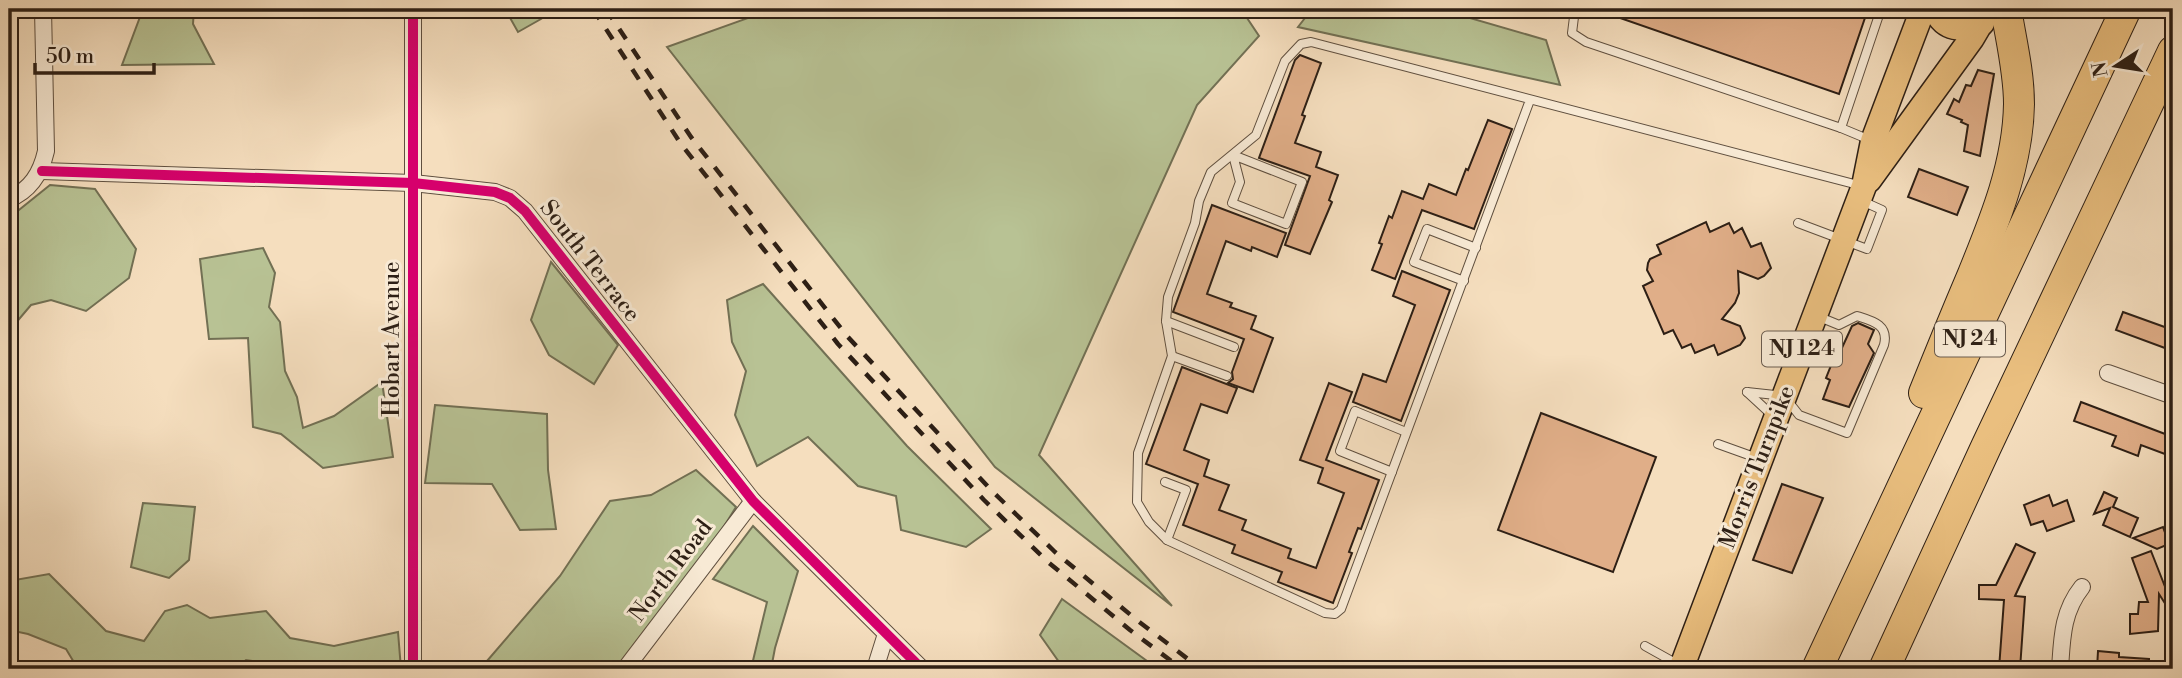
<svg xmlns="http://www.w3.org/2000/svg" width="2182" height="678" viewBox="0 0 2182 678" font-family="'Libre Bodoni',serif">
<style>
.green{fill:#b8c294;stroke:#727054;stroke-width:2}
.building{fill:#e0ae88;stroke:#2d1f15;stroke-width:2}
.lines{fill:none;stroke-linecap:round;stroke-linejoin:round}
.lane-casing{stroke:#5f4f3f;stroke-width:10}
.street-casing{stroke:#5f4f3f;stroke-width:18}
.primary-casing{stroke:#2d1f15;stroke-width:27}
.highway-casing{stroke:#2d1f15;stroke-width:32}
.lane{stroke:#f8ead5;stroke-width:8}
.street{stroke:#f8ead5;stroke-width:16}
.primary{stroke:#eabf7f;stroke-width:24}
.highway{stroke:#eabf7f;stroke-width:30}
.rail{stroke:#2d1f15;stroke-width:4.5;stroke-dasharray:12 12;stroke-linecap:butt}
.cycleway-casing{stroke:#f8ead5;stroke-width:15}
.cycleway{stroke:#d6006c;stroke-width:10}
.labels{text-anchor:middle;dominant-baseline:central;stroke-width:6;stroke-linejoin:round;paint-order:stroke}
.shield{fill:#f8ead5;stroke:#6a5c4f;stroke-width:2}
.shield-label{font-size:21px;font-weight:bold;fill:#2d1f15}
.street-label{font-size:23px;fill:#2d1f15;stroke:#f8ead5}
</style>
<rect width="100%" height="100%" fill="#f5debe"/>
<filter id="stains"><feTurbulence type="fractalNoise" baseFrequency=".00286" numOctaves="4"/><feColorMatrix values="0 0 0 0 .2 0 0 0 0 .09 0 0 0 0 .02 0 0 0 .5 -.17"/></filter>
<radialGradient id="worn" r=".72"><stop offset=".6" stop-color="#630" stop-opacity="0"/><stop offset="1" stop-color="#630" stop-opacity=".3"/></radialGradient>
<g class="green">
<polygon points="143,9 194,9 193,24 214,64 122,65"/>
<polygon points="505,9 535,9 541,19 518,32"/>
<polygon points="773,9 899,9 926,18 937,9 1241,9 1259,36 1197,105 1039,455 1172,606 995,467 667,47"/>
<polygon points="1312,9 1439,9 1546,40 1560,85 1298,27"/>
<polygon points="50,185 95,189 136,249 129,278 86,311 51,300 31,305 9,331 9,218"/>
<polygon points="263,248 275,273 269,307 280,322 285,371 297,397 303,428 334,416 382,382 393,457 323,468 281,434 253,427 248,338 209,339 200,259"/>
<polygon points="551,262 618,345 594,384 549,355 531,320"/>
<polygon points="763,284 907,446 991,529 966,547 901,530 896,496 858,486 808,437 757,466 735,415 746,371 732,342 727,300"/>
<polygon points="435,405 547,414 548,470 556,529 520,530 492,484 425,483"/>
<polygon points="696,470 736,507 710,549 619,669 486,669 487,661 560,576 610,501 651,495"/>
<polygon points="143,503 195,507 189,560 169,578 131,567"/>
<polygon points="753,526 798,571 775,648 771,669 751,669 767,602 713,579"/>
<polygon points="49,574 106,631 144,641 165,611 187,605 210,618 266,611 290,638 334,646 398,632 401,669 308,669 246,660 235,669 78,669 66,649 28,634 9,630 9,581"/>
<polygon points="1062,599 1158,669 1064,669 1040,635"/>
</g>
<g class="building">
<polygon points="1600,9 1868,9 1839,94 1600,11"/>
<polygon points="1300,55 1321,63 1302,115 1305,116 1295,143 1321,152 1316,167 1338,175 1329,200 1332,202 1310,254 1285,245 1310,176 1259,158 1295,60"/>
<polygon points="1978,70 1994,74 1980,156 1964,151 1968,125 1961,122 1962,120 1947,114 1954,99 1959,102 1966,85 1971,86"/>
<polygon points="1488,120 1512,129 1474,229 1422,210 1395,279 1372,270 1382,244 1379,243 1389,216 1392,218 1402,191 1423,199 1429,184 1456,195 1466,169 1468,170"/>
<polygon points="1919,169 1968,187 1957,215 1908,197"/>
<polygon points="1212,205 1286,233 1277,257 1252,247 1251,251 1226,241 1207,294 1232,303 1230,307 1256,316 1251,329 1273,338 1253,392 1228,383 1233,379 1232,372 1244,339 1173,312"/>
<polygon points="1706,222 1710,232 1729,223 1734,233 1742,228 1751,247 1761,243 1771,268 1764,276 1758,279 1738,271 1739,293 1735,303 1722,319 1740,326 1745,338 1740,345 1718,355 1714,345 1695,353 1691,344 1682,348 1673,330 1664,334 1643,286 1653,281 1647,270 1648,263 1650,259 1661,254 1657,245"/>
<polygon points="1402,271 1450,290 1401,421 1353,402 1363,374 1386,382 1415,305 1393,296"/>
<polygon points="2123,312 2173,330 2173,351 2116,330"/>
<polygon points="1858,323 1874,330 1868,344 1874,353 1849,407 1823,399 1830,380 1826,378 1832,363 1835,363 1852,326"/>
<polygon points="1182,367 1237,388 1227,413 1201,404 1184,450 1209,460 1204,476 1229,485 1219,510 1246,520 1242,530 1291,549 1288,558 1316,568 1344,493 1318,483 1323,468 1300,460 1329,383 1352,392 1326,460 1379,480 1361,529 1358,528 1349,552 1352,553 1333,603 1278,582 1282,572 1232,553 1235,545 1183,525 1198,484 1146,464"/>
<polygon points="2081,402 2173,437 2173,457 2141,445 2138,456 2112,446 2116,436 2074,421"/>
<polygon points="1541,413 1656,457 1613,572 1498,530"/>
<polygon points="1782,484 1823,498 1792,573 1753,560"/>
<polygon points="2104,492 2117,498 2113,507 2138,518 2130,537 2103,525 2110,508 2094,514"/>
<polygon points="2049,495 2053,506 2067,500 2074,521 2047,531 2043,521 2031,525 2024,505"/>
<polygon points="2163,527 2169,544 2157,549 2133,538"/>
<polygon points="2016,544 2035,553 2015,596 2025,597 2020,669 1999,669 2004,600 1979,599 1979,585 1996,585"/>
<polygon points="2151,551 2171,602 2166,605 2159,594 2158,631 2130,634 2130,614 2138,614 2139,602 2148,602 2132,558"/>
<polygon points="2098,651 2119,653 2119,657 2149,659 2149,669 2097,669"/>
</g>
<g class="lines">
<g class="lane-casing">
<g id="lane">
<polyline points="1575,9 1572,33 1586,42 1841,128"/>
<polyline points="1530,100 1341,609 1335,614 1325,613 1167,540 1149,522 1137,502 1138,453 1172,356 1166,321 1168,297 1195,223 1199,201 1211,172 1256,135 1285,61 1301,44 1311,42 1862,186"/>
<polyline points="1870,140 1841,128 1881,9"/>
<polygon points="1233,155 1302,182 1286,224 1232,203 1240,182"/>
<polyline points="1798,223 1867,249 1882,210 1862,201"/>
<polyline points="1464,281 1414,262 1427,229 1476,248"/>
<polyline points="1166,321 1234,347"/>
<polyline points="1172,356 1227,376"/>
<path d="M1747,392l37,4 15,19 48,18 37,-88c5,-20 -11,-24 -27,-29l-18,9 -22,-9"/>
<polyline points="1747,392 1773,416"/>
<polyline points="1718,444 1757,458"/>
<polyline points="1392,472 1340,451 1355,411 1406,432"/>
<polyline points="1165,482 1186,490 1167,540"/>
<polyline points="1645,646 1679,665"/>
</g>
</g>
<g class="street-casing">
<g id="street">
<polyline points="413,9 413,669"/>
<polyline points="42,171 413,183 495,192 510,198 525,211 753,501 922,669"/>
<path d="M9,199c22,-9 32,-26 37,-48l-3,-142"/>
<polyline points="2108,373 2173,396"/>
<polyline points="625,669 753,501"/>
<polyline points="875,669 886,634"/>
<path d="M2060,669c2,-30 2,-57 22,-82"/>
</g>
</g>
<g class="primary-casing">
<g id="primary">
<path d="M1935,9c10,22 26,21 47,14"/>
<polyline points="1869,180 1972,38 1989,9"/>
<polyline points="1681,669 1864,186 1873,141 1923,9"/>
</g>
</g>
<g class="highway-casing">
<g id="highway">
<path d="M1924,393c16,-40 32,-79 49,-119 22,-54 45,-110 46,-170 0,-32 -8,-64 -13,-95"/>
<polyline points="1817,669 2126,9"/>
<polyline points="1884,669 1986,447 2173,51"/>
</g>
</g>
<use href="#lane" class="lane"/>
<use href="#street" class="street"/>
<use href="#primary" class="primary"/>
<use href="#highway" class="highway"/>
<g class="rail">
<polyline points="593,9 681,144 838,344 984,500 1048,562 1130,630 1182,669"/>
<polyline points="606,9 691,137 847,336 993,492 1055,552 1138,621 1201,669"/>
</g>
<g class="cycleway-casing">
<g id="cycleway">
<polyline points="413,9 413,669"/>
<polyline points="42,171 413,183 495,192 510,198 525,211 753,501 922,669"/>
</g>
</g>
<use href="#cycleway" class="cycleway"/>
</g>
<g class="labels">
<g class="shield">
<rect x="1935" y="321.5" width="70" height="35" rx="5"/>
<rect x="1762" y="331.5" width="80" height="35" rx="5"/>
</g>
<g class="shield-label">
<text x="1970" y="339">NJ 24</text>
<text x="1802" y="349">NJ 124</text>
</g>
<g class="street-label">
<text transform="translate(590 261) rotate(52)">South Terrace</text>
<text transform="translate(392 339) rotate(-90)">Hobart Avenue</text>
<text transform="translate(1757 467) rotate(-69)">Morris Turnpike</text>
<text transform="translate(671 571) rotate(-53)">North Road</text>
</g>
</g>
<rect width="2182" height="678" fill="none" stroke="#f5debe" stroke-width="35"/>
<rect x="10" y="10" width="2161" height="657" fill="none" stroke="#2d1f15" stroke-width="3.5"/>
<rect x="18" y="18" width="2147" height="643" fill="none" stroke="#2d1f15" stroke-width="2"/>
<g transform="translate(2116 66) rotate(258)" stroke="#f8ead5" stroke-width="5" paint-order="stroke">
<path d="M0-5L12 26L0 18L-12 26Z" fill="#2d1f15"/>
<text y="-10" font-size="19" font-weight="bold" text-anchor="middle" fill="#2d1f15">N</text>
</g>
<path d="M35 63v10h119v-10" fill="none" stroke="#2d1f15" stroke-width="3.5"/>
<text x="46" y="63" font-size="21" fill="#2d1f15" stroke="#f8ead5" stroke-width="5" paint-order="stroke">50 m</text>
<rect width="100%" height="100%" filter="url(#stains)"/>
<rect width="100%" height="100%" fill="url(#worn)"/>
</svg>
